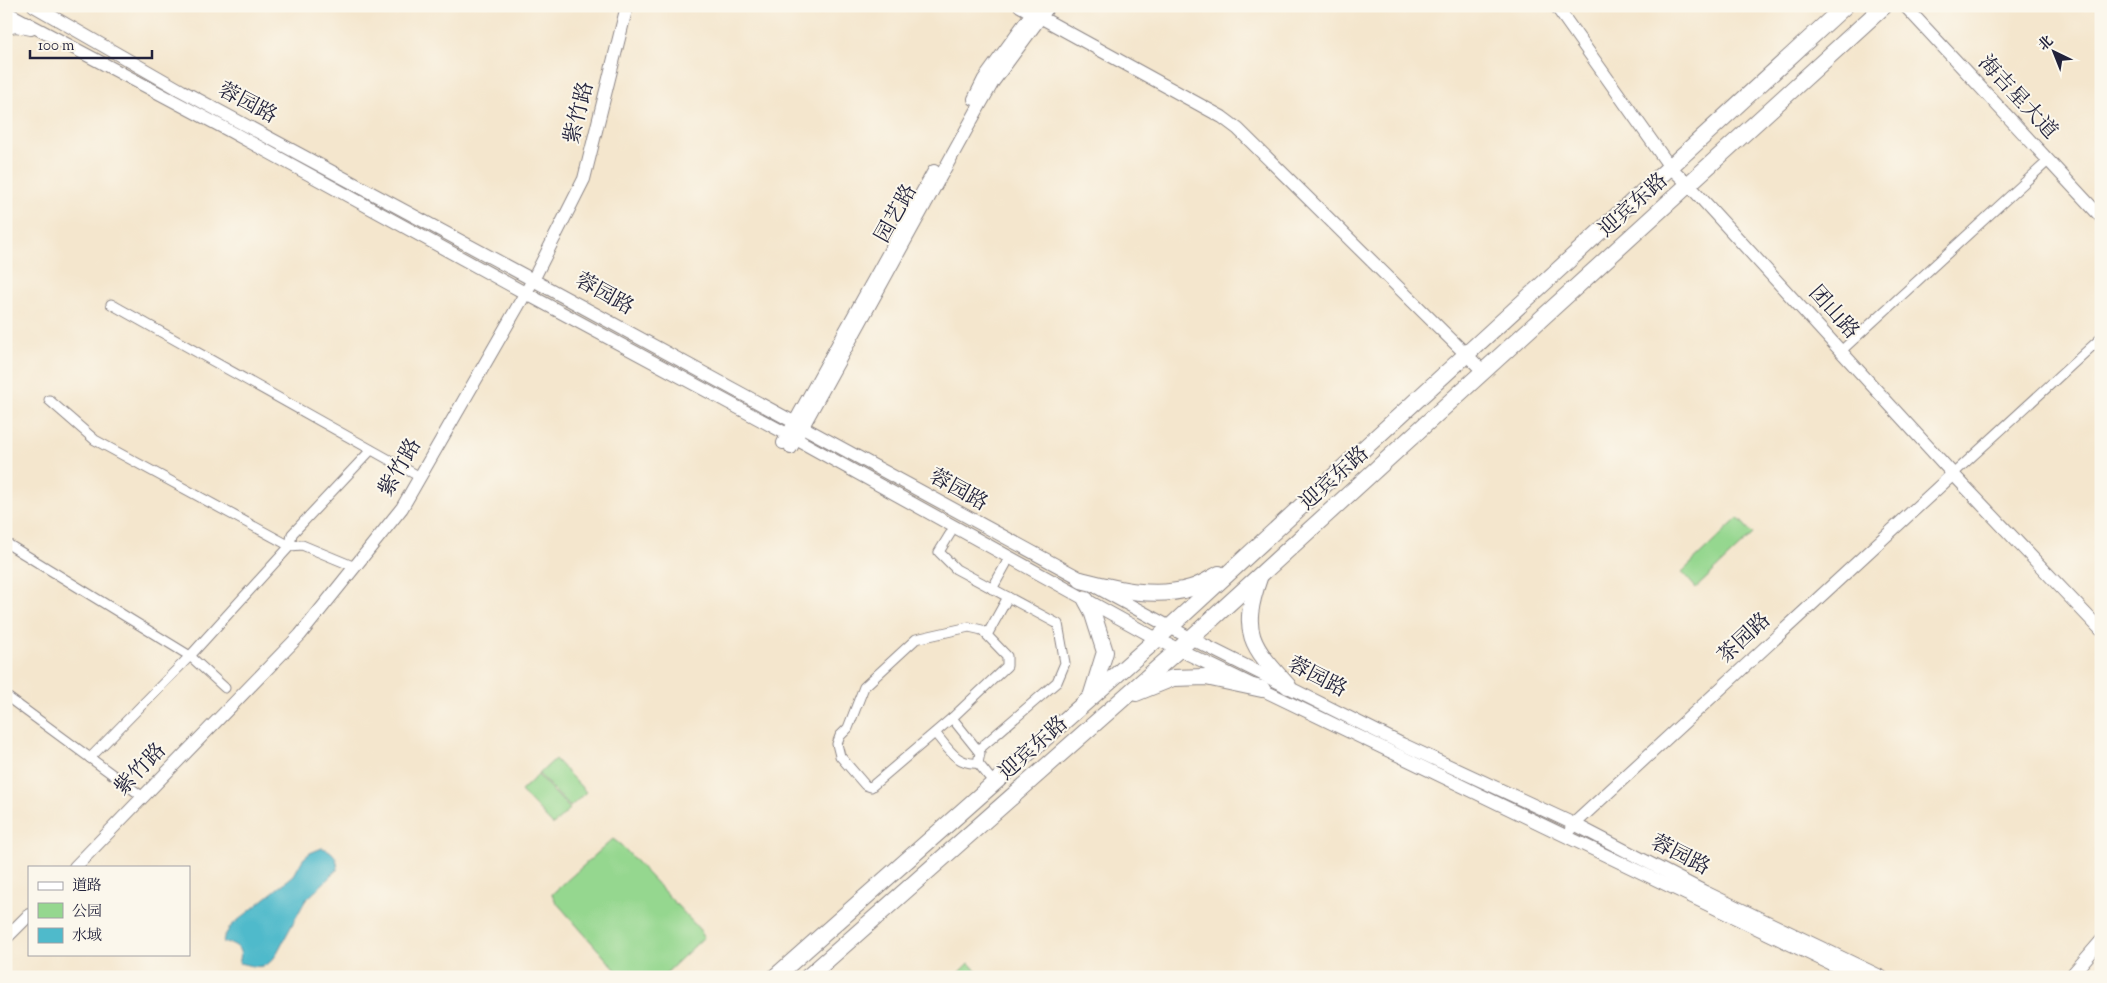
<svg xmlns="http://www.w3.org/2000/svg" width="2107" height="983" viewBox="0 0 2107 983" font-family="'Sorts Mill Goudy','Noto Serif SC',serif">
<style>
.green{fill:#95d78f;stroke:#5c7c65}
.water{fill:#4fbacb;stroke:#386e83}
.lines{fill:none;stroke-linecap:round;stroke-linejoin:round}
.street-casing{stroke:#8b8484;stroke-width:11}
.secondary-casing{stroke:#8b8484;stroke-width:14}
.highway-casing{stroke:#8b8484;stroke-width:18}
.street{stroke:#fff;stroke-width:9}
.secondary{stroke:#fff;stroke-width:12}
.highway{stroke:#fff;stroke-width:16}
.labels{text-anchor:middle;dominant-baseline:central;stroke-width:4;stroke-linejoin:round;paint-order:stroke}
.street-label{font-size:21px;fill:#22223b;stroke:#fbf7ec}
</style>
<rect width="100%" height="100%" fill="#fbf7ec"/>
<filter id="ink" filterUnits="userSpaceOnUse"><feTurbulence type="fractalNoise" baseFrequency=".02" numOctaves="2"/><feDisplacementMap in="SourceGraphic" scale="10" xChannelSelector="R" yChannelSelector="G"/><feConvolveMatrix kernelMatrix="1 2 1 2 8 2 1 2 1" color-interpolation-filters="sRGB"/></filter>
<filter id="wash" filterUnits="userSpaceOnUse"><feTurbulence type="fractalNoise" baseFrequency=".0096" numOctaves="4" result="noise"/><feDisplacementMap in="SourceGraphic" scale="20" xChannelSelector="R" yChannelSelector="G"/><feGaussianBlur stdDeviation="1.12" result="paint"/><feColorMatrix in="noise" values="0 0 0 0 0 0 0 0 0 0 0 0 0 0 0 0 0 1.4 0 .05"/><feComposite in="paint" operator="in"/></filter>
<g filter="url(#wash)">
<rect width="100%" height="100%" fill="#f4e6cd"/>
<g class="green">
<polygon points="1738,518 1753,534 1696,588 1682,572"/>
<polygon points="555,759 586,792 570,807 539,774"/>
<polygon points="538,775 570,809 553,825 521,791"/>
<polygon points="613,839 621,845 700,930 704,937 662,977 622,977 556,902 552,894"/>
<polygon points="969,963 982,977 955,977"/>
</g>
<path class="water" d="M322,848c11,2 17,11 15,22l-32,31 -31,57c-11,13 -20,8 -35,5 5,-14 -3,-20 -16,-21l1,-5 7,-11 63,-51 9,-16 7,-6z"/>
</g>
<g filter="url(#ink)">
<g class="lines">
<g class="street-casing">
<g id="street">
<polyline points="111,304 420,477"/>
<polyline points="1841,351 2048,161"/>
<polyline points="49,400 95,440 290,546 302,545 355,567"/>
<polyline points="1953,474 2101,338"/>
<polyline points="950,534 939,552 956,569 1058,624 1065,663 1057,682 978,750"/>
<polyline points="6,543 190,656 225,688"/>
<polyline points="992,589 1006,564"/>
<polygon points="969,627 982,630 1007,656 1007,666 952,718 871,787 865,785 840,756 837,744 840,736 848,728 864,687 916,639"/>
<polyline points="987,635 1008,597"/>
<polyline points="6,696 143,797"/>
<path d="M935,733c13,15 21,32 43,30l2,-10 -28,-35"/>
<polyline points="90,758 190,656 290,546 292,534 371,450"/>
<polyline points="978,763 994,783"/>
</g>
</g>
<g class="secondary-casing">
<g id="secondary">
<polyline points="34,6 182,91 533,280 1190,638 1402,744 1574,824 1705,892 1882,977"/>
<polyline points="1020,6 1222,117 1238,129 1484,372"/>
<polyline points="1556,6 1670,167 1689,185 1953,474 2101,630"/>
<polyline points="1905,6 2101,217"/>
<polyline points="6,12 230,131 525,293 787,434 1157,639 1858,977"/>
<polyline points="6,28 16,26 31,29"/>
<polyline points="974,99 984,79 1037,6"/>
<polyline points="783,443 934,171"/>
<polyline points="791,448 981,103 993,82 1049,6"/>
<polyline points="1571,829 1574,824 1953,474"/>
<polyline points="75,867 300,635 402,508 533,280 584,179 627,6"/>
<polyline points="6,938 29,915"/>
<polyline points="2070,977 2101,941"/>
</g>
</g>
<g class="highway-casing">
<g id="highway">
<path d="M1259,578c-19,55 -8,67 29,108"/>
<path d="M1081,580c36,9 73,19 110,8 10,-3 19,-9 28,-14"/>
<polyline points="1086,600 1092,611 1105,652 1091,697"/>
<polyline points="1136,693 1173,678 1206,677 1262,689"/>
<polyline points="775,977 1157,639 1845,6"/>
<polyline points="808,977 1178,650 1884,6"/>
</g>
</g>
<use href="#street" class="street"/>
<use href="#secondary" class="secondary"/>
<use href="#highway" class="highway"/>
</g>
</g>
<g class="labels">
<g class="street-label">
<text transform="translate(2017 98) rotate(47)">海吉星大道</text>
<text transform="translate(247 104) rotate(28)">蓉园路</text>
<text transform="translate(580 113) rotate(-76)">紫竹路</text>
<text transform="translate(1634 206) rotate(-42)">迎宾东路</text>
<text transform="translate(897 214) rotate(-61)">园艺路</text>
<text transform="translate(604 295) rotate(29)">蓉园路</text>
<text transform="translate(1833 313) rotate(48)">团山路</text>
<text transform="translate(401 468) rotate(-60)">紫竹路</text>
<text transform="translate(1335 479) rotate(-42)">迎宾东路</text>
<text transform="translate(958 491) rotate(29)">蓉园路</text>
<text transform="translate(1745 639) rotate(-43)">茶园路</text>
<text transform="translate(1317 678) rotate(27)">蓉园路</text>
<text transform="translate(1034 749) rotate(-42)">迎宾东路</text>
<text transform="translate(141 770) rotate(-46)">紫竹路</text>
<text transform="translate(1680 856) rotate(27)">蓉园路</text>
</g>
</g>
<rect width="2107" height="983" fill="none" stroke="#fbf7ec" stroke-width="25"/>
<rect x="28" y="866" width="162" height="90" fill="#fbf7ec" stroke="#a4a2a5"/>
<rect x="38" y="882" width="25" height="8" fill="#ffffff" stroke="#a4a2a5"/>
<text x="72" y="890" font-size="15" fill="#22223b">道路</text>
<rect x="38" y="903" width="25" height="15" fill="#95d78f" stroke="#a4a2a5"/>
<text x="72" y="916" font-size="15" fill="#22223b">公园</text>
<rect x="38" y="928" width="25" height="15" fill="#4fbacb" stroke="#a4a2a5"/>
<text x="72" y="940" font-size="15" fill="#22223b">水域</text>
<g transform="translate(2054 52) rotate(317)" stroke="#fbf7ec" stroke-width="4" paint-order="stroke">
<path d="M0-4L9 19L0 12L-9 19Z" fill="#22223b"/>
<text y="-8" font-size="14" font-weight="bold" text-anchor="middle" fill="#22223b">北</text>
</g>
<path d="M30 50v8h122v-8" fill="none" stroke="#22223b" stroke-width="2.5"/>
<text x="38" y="50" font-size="15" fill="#22223b" stroke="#fbf7ec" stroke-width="4" paint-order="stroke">100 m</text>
</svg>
